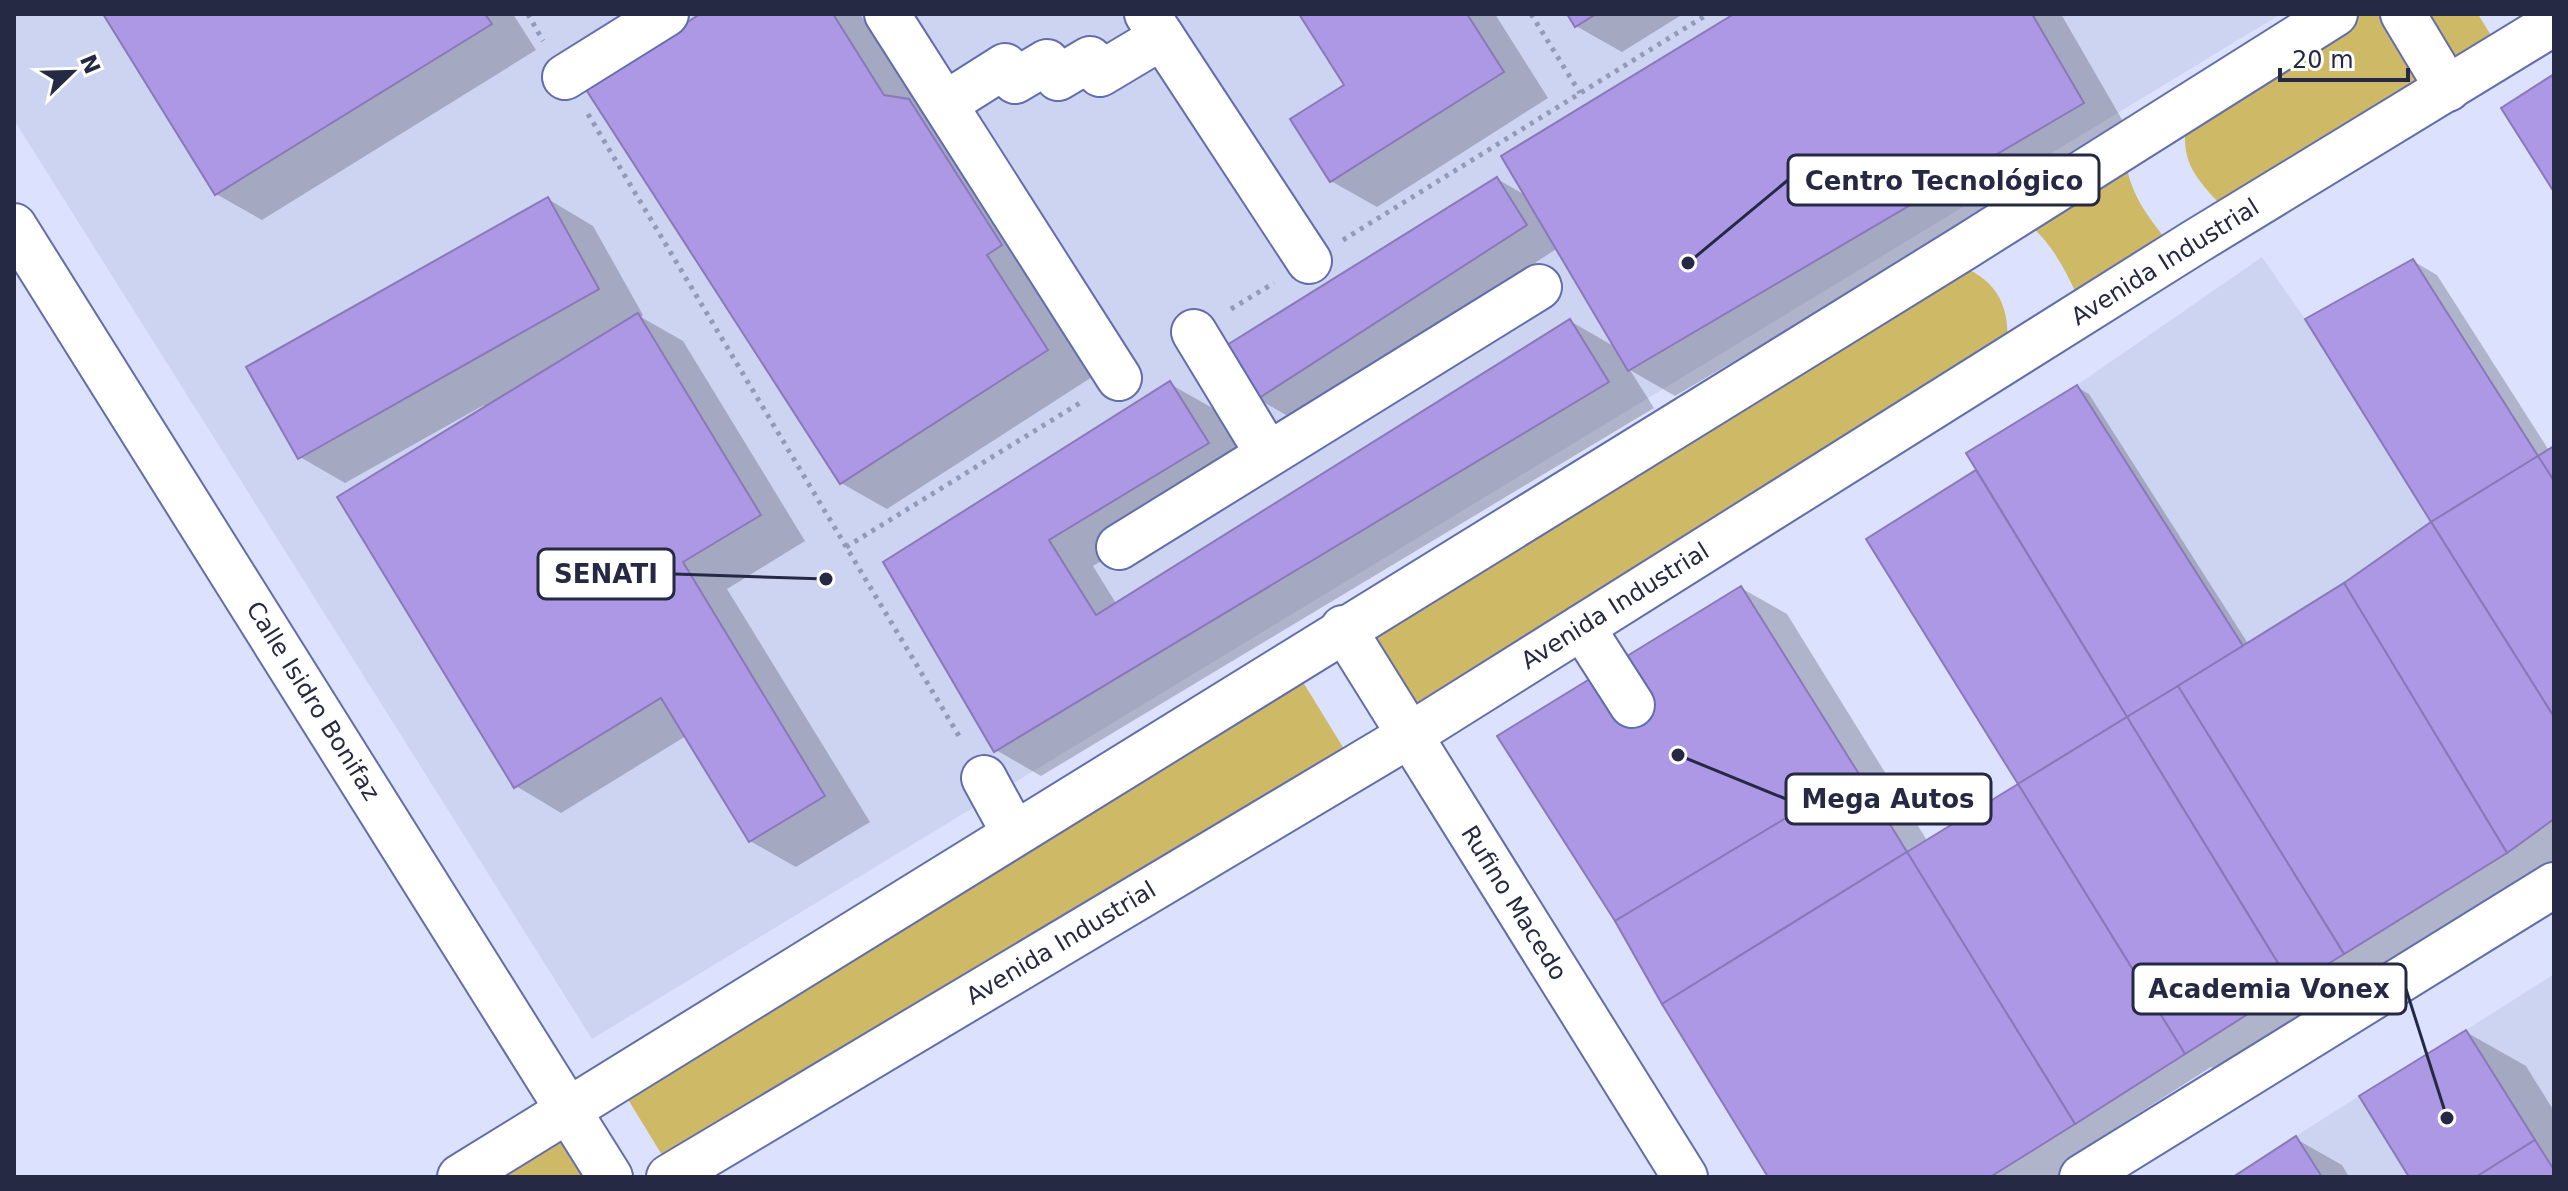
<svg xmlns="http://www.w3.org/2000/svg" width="2568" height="1191" viewBox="0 0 2568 1191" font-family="'DejaVu Sans',sans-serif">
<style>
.built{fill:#cdd4f2}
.green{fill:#ceb967}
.shadow{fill:#0003}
.building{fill:#ac98e5;stroke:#8a79b9;stroke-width:2}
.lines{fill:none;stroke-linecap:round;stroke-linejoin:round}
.minor-casing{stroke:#626dab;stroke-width:48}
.major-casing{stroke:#626dab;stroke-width:48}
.path{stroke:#949ab5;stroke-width:5;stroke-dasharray:4 6;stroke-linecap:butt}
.minor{stroke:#fff;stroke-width:44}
.major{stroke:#fff;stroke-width:44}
.labels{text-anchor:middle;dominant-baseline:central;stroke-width:8;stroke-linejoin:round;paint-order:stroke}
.street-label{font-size:24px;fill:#252943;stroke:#fff}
.leader{fill:none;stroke:#252943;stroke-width:3}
.callout-dot{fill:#252943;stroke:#fff;stroke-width:3}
.callout{fill:#fff;stroke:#252943;stroke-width:3}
.callout-label{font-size:26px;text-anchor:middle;font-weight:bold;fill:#252943}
</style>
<rect width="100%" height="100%" fill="#dce2fe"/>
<g class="built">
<polygon points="14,14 2281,14 592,1039 14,120"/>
<polygon points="2262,257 2305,319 2431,522 2344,583 2243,646 2077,385"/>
<polygon points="2554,974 2554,1170 2466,1030"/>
<polygon points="2359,1096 2409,1177 2321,1177 2296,1136"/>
</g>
<g class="green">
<path d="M2349,14h47l44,74 -222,114c-26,-28 -38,-44 -31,-83z"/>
<polygon points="2407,14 2478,14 2501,52 2450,84"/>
<path d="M2125,155c3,34 19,57 40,83l-89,55c-14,-30 -28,-55 -55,-75z"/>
<path d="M1947,262c51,13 67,46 58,97l-592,367 -59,-97z"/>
<polygon points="1295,669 1352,762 673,1173 621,1088"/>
<polygon points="559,1127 590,1177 478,1177"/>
</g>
<g class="shadow">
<polygon points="105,14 513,14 536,50 262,220 216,194"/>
<polygon points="703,14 860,14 921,109 954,128 1046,271 1031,281 1092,377 887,509 841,483"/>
<polygon points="1301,14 1495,14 1548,98 1377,207 1331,181 1346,85"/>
<polygon points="1569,14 1683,14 1622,52 1576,26"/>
<polygon points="1738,14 2061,14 2128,130 1675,396 1630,370 1654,408 1041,776 996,750 885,563 1170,384 1216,410 1253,469 1093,566 1117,605 1570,321 1617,348 1558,248 1293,419 1258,399 1497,179 1527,196"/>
<polygon points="548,199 593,226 643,315 641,317 683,341 805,541 727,589 870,822 796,867 750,841 686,736 561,813 516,786 484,405 345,483 300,457"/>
<polygon points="2413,261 2437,275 2550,452 2554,449 2554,865 2232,1079 2211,1067 2108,1133 2119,1151 2077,1177 1770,1177 1741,588 1787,614 1928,842 2021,785 1976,472 1982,476 2077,387 2089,394 2249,645 2345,585 2434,523"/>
<polygon points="2466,1032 2526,1066 2554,1111 2554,1177 2412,1177"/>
<polygon points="2296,1139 2342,1165 2349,1177 2236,1177"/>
</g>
<g class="building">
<polygon points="103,14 485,14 492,24 215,195"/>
<polygon points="700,14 833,14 884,95 909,99 1002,245 987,255 1048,350 840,484 585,88"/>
<polygon points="1299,14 1467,14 1504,72 1330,182 1290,119 1344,85"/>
<polygon points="1567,14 1596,14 1575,27"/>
<polygon points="1734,14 2032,14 2084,103 1628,371 1501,156"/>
<polygon points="2554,74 2554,192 2501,108"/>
<polygon points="1497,177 1527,225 1256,400 1227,345"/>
<polygon points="548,197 599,289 298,459 246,367"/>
<polygon points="2413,259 2538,456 2431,522 2305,319"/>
<polygon points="638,313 761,515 683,562 825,796 749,842 661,698 514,788 337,497"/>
<polygon points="1570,319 1609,382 994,752 883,562 1170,381 1209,443 1049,540 1096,615"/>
<polygon points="2077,385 2243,646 2127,717 1966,453"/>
<polygon points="2554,446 2554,481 2538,456"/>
<polygon points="2538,456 2554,481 2554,717 2431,522"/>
<polygon points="1976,470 2127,717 2018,784 1866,539"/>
<polygon points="2431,522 2554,717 2554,819 2507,853 2344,583"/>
<polygon points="2344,583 2507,853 2344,954 2178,686"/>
<polygon points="1741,586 1859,774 1615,921 1497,736"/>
<polygon points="2178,686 2344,954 2292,986 2127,717"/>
<polygon points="2127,717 2292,986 2185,1054 2018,784"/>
<polygon points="1859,774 1907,852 1662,1004 1615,921"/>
<polygon points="2018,784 2185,1054 2075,1124 1907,852"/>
<polygon points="1907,852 2075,1124 1990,1177 1768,1177 1662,1004"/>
<polygon points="2466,1030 2535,1140 2476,1177 2409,1177 2359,1096"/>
<polygon points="2296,1136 2322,1177 2233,1177"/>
<polygon points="2535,1140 2554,1170 2554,1177 2476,1177"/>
</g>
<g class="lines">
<g class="minor-casing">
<g id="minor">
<polyline points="887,14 1119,378"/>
<polyline points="1147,14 1309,261"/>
<polyline points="2403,14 2448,89"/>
<polyline points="565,77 666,14"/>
<polyline points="945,104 1005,66 1015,81 1047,62 1058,78 1090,59 1100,74 1162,37"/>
<polyline points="14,226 610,1177"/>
<polyline points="1194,332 1268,454"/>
<polyline points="1119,547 1539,287"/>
<polyline points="1582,627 1632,705"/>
<polyline points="1343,628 1685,1177"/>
<polyline points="984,778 1014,833"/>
<polyline points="2082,1177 2554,885"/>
</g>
</g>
<g class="major-casing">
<g id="major">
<polyline points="460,1177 1965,247 2335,14"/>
<polyline points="669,1177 1410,735 2195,242 2554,23"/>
</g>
</g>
<g class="path">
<polyline points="528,14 543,41"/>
<polyline points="1531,14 1580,93"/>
<polyline points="588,114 962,741"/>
<polyline points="1343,240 1708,14"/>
<polyline points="1231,309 1274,283"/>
<polyline points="846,547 1083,401"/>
</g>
<use href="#minor" class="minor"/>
<use href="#major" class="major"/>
</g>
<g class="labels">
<g class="street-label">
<text transform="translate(2165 262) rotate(-32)">Avenida Industrial</text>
<text transform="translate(1615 606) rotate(-32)">Avenida Industrial</text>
<text transform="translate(313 701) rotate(58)">Calle Isidro Bonifaz</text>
<text transform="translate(1514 903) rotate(58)">Rufino Macedo</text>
<text transform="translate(1061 943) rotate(-31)">Avenida Industrial</text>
</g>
</g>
<path class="leader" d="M1688 263L1788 180M826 579L674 574M1678 755L1786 799M2447 1118L2406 989"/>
<g class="callout-dot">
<circle cx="1688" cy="263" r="8"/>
<circle cx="826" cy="579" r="8"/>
<circle cx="1678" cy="755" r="8"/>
<circle cx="2447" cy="1118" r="8"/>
</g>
<g class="callout">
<rect x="1788" y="155" width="311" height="50" rx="8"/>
<rect x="538" y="549" width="136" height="50" rx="8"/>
<rect x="1786" y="774" width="205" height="50" rx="8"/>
<rect x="2133" y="964" width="273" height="50" rx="8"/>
</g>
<g class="callout-label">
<text x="1944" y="190">Centro Tecnológico</text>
<text x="606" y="583">SENATI</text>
<text x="1888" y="808">Mega Autos</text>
<text x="2269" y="998">Academia Vonex</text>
</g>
<rect width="2568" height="1191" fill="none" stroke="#252943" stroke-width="32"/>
<g transform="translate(72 72) rotate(67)" stroke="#ffffff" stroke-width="6" paint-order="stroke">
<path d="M0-6L14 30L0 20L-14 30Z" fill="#252943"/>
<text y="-12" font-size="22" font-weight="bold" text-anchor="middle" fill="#252943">N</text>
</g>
<path d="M2280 68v12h128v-12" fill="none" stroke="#252943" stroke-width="4"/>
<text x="2292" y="68" font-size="24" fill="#252943" stroke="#ffffff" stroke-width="6" paint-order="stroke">20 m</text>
</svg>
